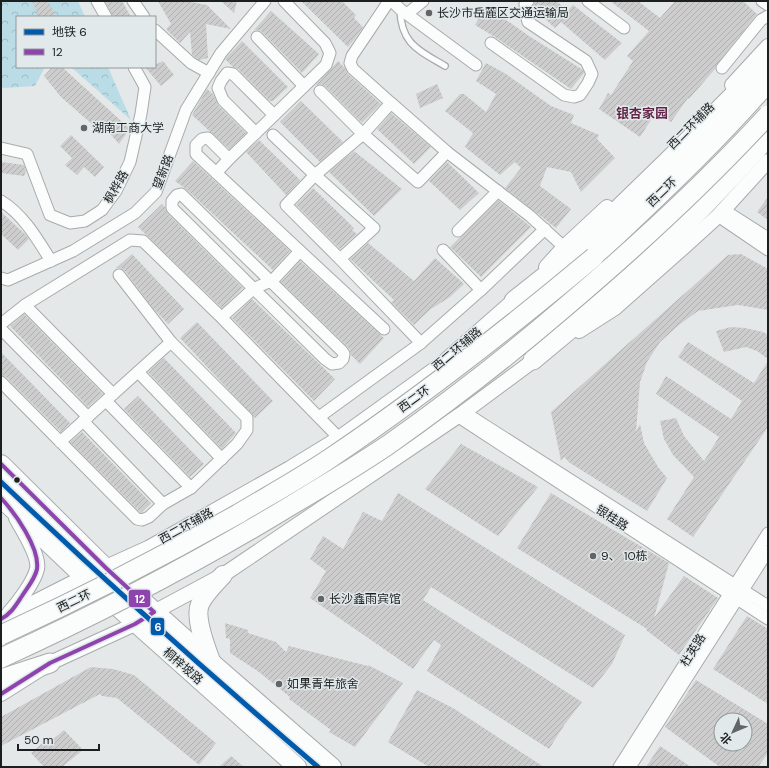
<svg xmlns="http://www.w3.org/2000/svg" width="769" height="768" viewBox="0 0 769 768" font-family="'DM Sans','Noto Sans SC',sans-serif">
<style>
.park{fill:url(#park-crowns)}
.building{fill:url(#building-hatch);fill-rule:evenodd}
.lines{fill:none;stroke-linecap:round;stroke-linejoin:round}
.service-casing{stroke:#a8abab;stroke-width:8}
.minor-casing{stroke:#a8abab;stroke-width:13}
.tertiary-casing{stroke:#a8abab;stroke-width:16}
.primary-casing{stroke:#a8abab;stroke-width:20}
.trunk-casing{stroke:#a8abab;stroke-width:21}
.service{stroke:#fbfcfc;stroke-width:5.5}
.minor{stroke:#fbfcfc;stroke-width:11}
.tertiary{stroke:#fbfcfc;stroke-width:14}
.primary{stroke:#fbfcfc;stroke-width:18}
.trunk{stroke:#fbfcfc;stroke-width:19}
.trunk-bridge-casing{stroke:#a8abab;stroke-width:21;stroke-linecap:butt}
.trunk-bridge{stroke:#fbfcfc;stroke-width:19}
.bus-1-casing{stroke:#e2e9eb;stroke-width:7}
.bus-1{stroke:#8e44ad;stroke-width:4}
.metro-1-casing{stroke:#e2e9eb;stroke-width:8}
.metro-1{stroke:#005bac;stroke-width:5}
.poi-dot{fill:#626566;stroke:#e2e9eb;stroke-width:1.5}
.bus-dot{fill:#1c1f1f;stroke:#e2e9eb;stroke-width:1.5}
.labels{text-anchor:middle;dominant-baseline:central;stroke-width:3;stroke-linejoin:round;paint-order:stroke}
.poi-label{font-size:12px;fill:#1c1f1f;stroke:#e2e9eb;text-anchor:start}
.street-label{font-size:12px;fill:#1c1f1f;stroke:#e2e9eb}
.neighbourhood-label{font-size:13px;font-weight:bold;fill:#632447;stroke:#e2e9eb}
.line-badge{stroke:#e2e9eb;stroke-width:1.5}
.badge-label{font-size:11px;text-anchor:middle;font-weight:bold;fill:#fff}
</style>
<defs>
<pattern id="park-crowns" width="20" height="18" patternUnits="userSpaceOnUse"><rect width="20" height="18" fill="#badce6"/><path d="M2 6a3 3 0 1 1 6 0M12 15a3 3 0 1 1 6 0" fill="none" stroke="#9fbcc5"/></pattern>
<pattern id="building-hatch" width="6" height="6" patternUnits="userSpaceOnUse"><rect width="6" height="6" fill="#cdcdce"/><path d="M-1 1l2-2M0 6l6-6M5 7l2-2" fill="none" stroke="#afb0b0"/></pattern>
</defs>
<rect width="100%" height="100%" fill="#e4e8e9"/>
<g class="park">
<polygon points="1,1 78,1 85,17 17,17 17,67 45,67 35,86 3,88 1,86"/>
<polygon points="71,67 108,67 131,120"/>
</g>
<g class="building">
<polygon points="32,1 48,1 56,17 39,17"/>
<polygon points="105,1 122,1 131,17 113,17"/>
<polygon points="158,1 186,1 207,5 231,29 206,24 208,58 199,60 192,55 190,32 180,43 166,29 171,24"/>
<polygon points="221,1 237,1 234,13"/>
<polygon points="301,1 342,1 356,15 354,18 363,27 354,40 348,47"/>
<polygon points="535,1 556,1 568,10 573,5 622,43 605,60 561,22 555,28 532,7"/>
<polygon points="610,1 638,1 660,18 675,1 743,1 757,14 717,64 715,69 689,99 688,98 671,122 656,112 640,137 599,109 608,93 611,95 633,61 627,56 649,31"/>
<polygon points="486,6 529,36 583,70 584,73 571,89 495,37 475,25"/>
<polygon points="271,11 319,54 302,73 262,32 259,30 254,30"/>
<polygon points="242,41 288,87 273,101 270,101 238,69 233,67 225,59"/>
<polygon points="163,61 174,75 161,86 145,67 155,67 155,65"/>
<polygon points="338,61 345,68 348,74 381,104 362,123 325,86 321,84 316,85"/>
<polygon points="486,63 506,74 551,106 574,115 571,123 599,135 597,139 615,158 581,192 571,172 547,167 540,186 571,209 556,228 505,188 521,168 515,162 500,175 465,147 473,133 445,111 460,94 464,94 486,112 496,94 476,81"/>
<polygon points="52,67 62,67 130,129 119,144 105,128 101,132 61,97 44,76"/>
<polygon points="437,84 443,98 420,108 416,94"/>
<polygon points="207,89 213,94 218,105 246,133 229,149 192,115"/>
<polygon points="301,101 343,142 320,162 280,122"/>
<polygon points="391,113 431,147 414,164 377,129"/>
<polygon points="71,135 104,167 95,177 84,167 77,175 65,165 72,158 60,146"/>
<polygon points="259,140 300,180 286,195 246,152"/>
<polygon points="354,151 402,189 374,216 329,172"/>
<polygon points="193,161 290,251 273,270 186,189 175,181"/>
<polygon points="1,162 24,165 26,171 24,176 1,173"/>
<polygon points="447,162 479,193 460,210 429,181"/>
<polygon points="313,188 354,228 352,230 357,234 340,249 296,205"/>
<polygon points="768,197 768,220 757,212"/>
<polygon points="498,200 531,227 481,277 450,247"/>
<polygon points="162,204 165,207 167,213 243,288 222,308 138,227"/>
<polygon points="1,212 25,234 29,239 18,250 1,234"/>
<polygon points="368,243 414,281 435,258 464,284 450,297 431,309 414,325 391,302 394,300 350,259"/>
<polygon points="132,254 184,309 168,324 153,308 125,271 121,268 116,268"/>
<polygon points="741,254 768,269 768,310 738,305 698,311 679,325 660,342 647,362 640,382 636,432 640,424 644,443 658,467 667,478 647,511 570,463 564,457 561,461 551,412 728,255"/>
<polygon points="300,261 384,338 360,364 351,355 350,350 347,346 281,282"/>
<polygon points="252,299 335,379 314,401 232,318"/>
<polygon points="24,314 103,394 88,407 10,326"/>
<polygon points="197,322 273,401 255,418 180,338"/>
<polygon points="731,327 745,328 763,332 768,335 768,359 757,351 746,347 724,352 716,331"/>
<polygon points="688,342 754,383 768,361 768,427 693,537 667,519 694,477 673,455 664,439 660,421 676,418 684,436 704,461 719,437 656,394 666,376 731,419 742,401 678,357"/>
<polygon points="1,352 70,423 61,432 6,377 1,375"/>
<polygon points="164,358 236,433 222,449 148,372"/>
<polygon points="138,396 204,464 190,477 124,409"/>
<polygon points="82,432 151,503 141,513 70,442"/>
<polygon points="461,444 538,487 498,536 425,489"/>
<polygon points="398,493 625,635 612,664 593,688 431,587 423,600 582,702 565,724 549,749 427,671 441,645 434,640 413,669 310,598 326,571 310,559 323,536 343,549 363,512 382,521"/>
<polygon points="551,493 669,563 654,618 684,576 718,598 679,655 646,630 647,629 517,548"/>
<polygon points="747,616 768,629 768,704 713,669"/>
<polygon points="225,623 248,630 248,633 276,642 286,652 289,646 368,666 368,665 403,683 355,747 329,732 331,730 289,699 290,697 259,672 230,653 230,639 226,638"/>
<polygon points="91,667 113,669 134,675 216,743 199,765 117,698 102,696 100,694 1,746 1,717"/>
<path d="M696,680l72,44v29l-10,14h-38l-55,-40zM721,720h24v24h-24z"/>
<polygon points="417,690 453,708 544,767 429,767 388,742"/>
<polygon points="64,730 83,750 62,767 44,767 31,753 45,741 47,744"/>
<polygon points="660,746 691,767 646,767"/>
<polygon points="231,756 244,767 219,767"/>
</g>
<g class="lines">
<g class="service-casing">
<path id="service" d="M400,9c1,35 18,41 45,57"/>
</g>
<g class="minor-casing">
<g id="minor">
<polyline points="97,1 106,17"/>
<polyline points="133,1 144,17"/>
<polyline points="389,1 352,56 350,63 353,69 391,103"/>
<polyline points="392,1 400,9 476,65"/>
<polyline points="588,1 624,28"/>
<polyline points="762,1 768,5"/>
<polyline points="407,14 423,1"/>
<polyline points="155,30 191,63 209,73"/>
<polyline points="257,37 304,86"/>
<polyline points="491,43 564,95 574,97 580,95 588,83 592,74 586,61 528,22 526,15 525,4 528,1"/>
<polyline points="722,68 761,20 768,16"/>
<polygon points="391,103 447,152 418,182 363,134"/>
<polyline points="256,133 223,100 218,88 221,81 227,73 233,74 274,115"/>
<polyline points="273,135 315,175 363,134 320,91"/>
<polyline points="1,148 27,154 50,215 70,223 85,221 102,210 116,191 130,162 141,114 145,87 134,67"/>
<polyline points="447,152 530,216 564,247"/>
<polyline points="229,159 326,65 330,53 325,43 284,1"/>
<polyline points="216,173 229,159 208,138 202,139 196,145 196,154 300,251"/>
<polygon points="181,194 342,351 344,354 343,359 339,363 332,364 325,359 172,208 172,201 177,195"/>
<path d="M1,201c22,13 37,39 50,60"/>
<polyline points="724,210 768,238"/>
<polyline points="718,216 768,250"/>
<polyline points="458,231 498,191"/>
<polyline points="443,250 481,290"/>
<polyline points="340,259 374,228 315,175 286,205 340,259 421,343"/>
<polyline points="119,275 171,342"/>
<polyline points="1,278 8,280 73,251 135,213 156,192 186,110 221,53 265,1"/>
<polyline points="25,305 113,394"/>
<polyline points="222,317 253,289 273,280 300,251 384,329"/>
<polyline points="1,324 25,305 130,240 143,241 219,315 339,438"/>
<polyline points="1,329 88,417"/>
<polyline points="138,372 222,459"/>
<polyline points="1,382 137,519 142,520 149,517 163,504 191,488 237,444 247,430 247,418 171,342 60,442"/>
<polyline points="106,401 191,488"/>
<polyline points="464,412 768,606"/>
<polyline points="457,416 768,619"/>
<polyline points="319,417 421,343 481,290 545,229"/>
<polyline points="83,421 163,504"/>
<polyline points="619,767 768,533"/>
<polyline points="630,767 768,551"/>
</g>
</g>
<g class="tertiary-casing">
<g id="tertiary">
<polyline points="732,85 768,46"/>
<polyline points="546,267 564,247 607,207"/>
<polyline points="579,331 615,308 685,246 718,216 768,161"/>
<path d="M9,613c9,-10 25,-31 28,-44 3,-13 -15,-40 -21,-51"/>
<polyline points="1,619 84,577 148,548 290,468 339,438 439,366 521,294"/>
<polyline points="1,694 50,663 135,624 154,612 223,575 464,412 541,355"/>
</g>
</g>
<g class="primary-casing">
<g id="primary">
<polyline points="1,464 106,568 211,662 332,767"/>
<polyline points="1,498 84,577 297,767"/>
<path d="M211,661c-5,-14 -17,-43 -11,-57 5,-11 15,-20 23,-29"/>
</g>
</g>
<g class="trunk-casing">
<g id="trunk">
<path d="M594,257c59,-56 121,-113 174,-175"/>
<polyline points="514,301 567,259 668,161 747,82 768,64"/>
<path d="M533,360c43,-36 87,-72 128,-111 37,-36 72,-73 107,-112"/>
<polyline points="1,679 50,663"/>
</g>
</g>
<use href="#service" class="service"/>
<use href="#minor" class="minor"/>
<use href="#tertiary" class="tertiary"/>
<use href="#primary" class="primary"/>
<use href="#trunk" class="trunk"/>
<g class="trunk-bridge-casing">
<g id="trunk-bridge">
<path d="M1,635c81,-37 159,-77 237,-121 30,-18 61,-35 91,-55 92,-62 179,-130 265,-202"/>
<path d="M1,658c101,-46 199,-97 294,-155 32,-19 63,-38 93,-58 61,-43 120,-89 176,-137 72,-61 141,-124 204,-193"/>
</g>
</g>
<use href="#trunk-bridge" class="trunk-bridge"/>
<g class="bus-1-casing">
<g id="bus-1">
<polyline points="1,464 106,568 154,612 135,624 50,663 1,694"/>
<path d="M1,498c14,15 39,50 36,71 -2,10 -10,19 -15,27 -6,9 -11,18 -21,23"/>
</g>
</g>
<use href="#bus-1" class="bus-1"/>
<g class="metro-1-casing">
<path id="metro-1" d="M1,482c103,98 209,193 317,285"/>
</g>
<use href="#metro-1" class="metro-1"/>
</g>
<g class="poi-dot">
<circle cx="429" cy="13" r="4"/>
<circle cx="84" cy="128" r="4"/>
<circle cx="593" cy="556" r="4"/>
<circle cx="321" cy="599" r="4"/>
<circle cx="279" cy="684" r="4"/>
</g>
<circle class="bus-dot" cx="17" cy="480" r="3.5"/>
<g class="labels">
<g class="poi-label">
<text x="437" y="13">长沙市岳麓区交通运输局</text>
<text x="92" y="128">湖南工商大学</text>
<text x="601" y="556">9、 10栋</text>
<text x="329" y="599">长沙鑫雨宾馆</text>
<text x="287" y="684">如果青年旅舍</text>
</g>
<g class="street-label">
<text transform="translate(691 126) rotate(-45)">西二环辅路</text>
<text transform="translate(163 172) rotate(-69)">望新路</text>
<text transform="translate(116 187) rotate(-60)">枫桦路</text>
<text transform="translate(662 192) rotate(-44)">西二环</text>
<text transform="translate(457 349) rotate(-40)">西二环辅路</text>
<text transform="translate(414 399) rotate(-36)">西二环</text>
<text transform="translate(612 518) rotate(33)">银桂路</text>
<text transform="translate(186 526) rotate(-29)">西二环辅路</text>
<text transform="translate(74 601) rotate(-26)">西二环</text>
<text transform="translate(693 650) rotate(-58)">杜英路</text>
<text transform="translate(183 666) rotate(41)">桐梓坡路</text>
</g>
<g class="neighbourhood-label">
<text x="642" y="113">银杏家园</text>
</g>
</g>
<g class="line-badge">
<rect x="128" y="589" width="23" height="19" rx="4" fill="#8e44ad"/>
<rect x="150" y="617" width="15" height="19" rx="4" fill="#005bac"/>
</g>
<g class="badge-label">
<text x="140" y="603">12</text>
<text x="158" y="631">6</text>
</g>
<rect width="769" height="768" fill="none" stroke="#1c1f1f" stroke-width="4"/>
<rect x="16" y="16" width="140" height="52" fill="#e2e9eb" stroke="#939899"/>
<rect x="24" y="29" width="20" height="6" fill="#005bac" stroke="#939899"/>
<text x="52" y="36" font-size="12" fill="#1c1f1f">地铁 6</text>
<rect x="24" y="49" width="20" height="6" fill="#8e44ad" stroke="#939899"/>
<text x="52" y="56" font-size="12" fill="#1c1f1f">12</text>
<g transform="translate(733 732) rotate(226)"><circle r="19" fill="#e2e9eb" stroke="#939899"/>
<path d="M0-3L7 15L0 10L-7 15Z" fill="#626566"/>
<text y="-6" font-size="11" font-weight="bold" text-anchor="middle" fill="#1c1f1f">北</text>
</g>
<path d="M18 744v6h81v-6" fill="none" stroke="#1c1f1f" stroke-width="2"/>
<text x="24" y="744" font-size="12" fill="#1c1f1f" stroke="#e2e9eb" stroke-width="3" paint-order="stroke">50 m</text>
</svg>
